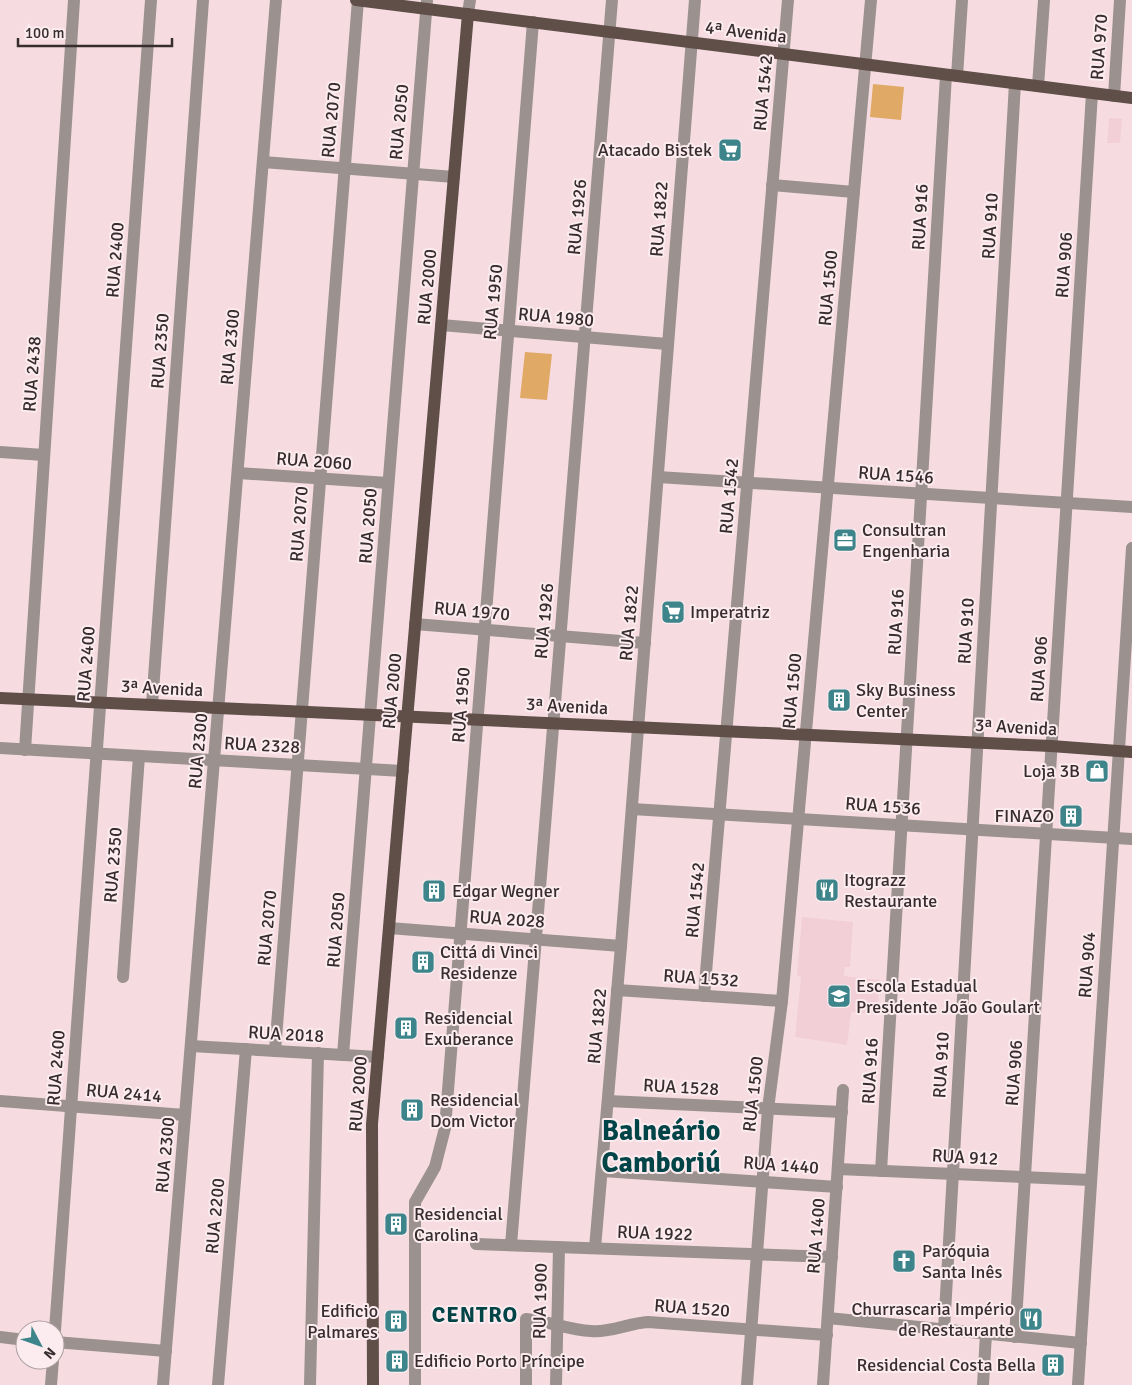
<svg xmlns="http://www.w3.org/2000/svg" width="1132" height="1385" viewBox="0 0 1132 1385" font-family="Signika,sans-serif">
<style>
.built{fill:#f2cfd6}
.green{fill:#e1a966}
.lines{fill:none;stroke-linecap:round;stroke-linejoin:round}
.minor{stroke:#9b918e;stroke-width:12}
.major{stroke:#604e49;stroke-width:12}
.labels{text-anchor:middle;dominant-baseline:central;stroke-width:4;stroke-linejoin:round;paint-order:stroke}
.street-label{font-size:18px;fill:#372d2f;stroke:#fcecef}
.poi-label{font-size:18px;fill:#372d2f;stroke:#fcecef;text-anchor:start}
.district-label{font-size:22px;font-weight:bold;letter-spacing:1px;fill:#004448;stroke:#fcecef}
.town-label{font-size:28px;font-weight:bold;fill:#004448;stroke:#fcecef}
</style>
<rect width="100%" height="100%" fill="#f6dce1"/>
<g class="built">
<polygon points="1109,118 1122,119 1120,143 1107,143"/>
<polygon points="802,917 853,922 850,967 845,967 844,976 880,980 877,1014 851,1012 847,1045 795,1037 801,977 797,976"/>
</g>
<g class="green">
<polygon points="873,84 904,87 901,120 870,117"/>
<polygon points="525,352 552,354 547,400 520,398"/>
</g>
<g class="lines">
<g class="minor">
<polyline points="468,14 470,0"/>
<polyline points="957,76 962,0"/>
<polyline points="1038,86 1044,0"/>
<polyline points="1114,96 1120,0"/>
<polyline points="263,162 454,177"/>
<polyline points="772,185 854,192"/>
<polyline points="441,325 667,344"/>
<polyline points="0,452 44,455"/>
<polyline points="238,473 388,483"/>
<polyline points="658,477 1132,507"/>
<polyline points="415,624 645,643"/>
<polyline points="152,705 203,0"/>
<polyline points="0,748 403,771"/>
<polyline points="25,750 74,0"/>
<polyline points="632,809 1132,839"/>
<polyline points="389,928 621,946"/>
<polyline points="123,977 139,756"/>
<polyline points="617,990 782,1001"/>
<polyline points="704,996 788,0"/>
<polyline points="191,1046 378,1057"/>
<polyline points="275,1051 358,0"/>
<polyline points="343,1055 427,0"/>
<polyline points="0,1101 185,1115"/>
<polyline points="608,1101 842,1112"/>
<polyline points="838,1169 1091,1180"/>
<polyline points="603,1171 837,1187"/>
<polyline points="881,1171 946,75"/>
<polyline points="476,1244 832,1257"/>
<polyline points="511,1245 612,0"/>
<polyline points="595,1248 621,946 695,0"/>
<polyline points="828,1318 1081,1343"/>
<polyline points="55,1330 151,0"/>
<polyline points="944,1330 1015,83"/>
<polyline points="0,1337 25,1340"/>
<polyline points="1015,1337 1092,93"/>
<polyline points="55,1342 166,1351"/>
<polyline points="51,1385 53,1360"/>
<polyline points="163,1385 276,0"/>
<polyline points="218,1385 246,1049"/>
<polyline points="310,1385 318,1053"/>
<polyline points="415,1385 415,1202 435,1167 445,1128 533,22"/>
<path d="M526,1385v-66c22,2 43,11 65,12 19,2 38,-8 57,-9l179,13"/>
<polyline points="556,1385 559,1247"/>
<polyline points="747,1385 768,1109 782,1001 871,0"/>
<polyline points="823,1385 843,1090"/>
<polyline points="983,1385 986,1334"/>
<polyline points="1078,1385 1132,548"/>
</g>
<g class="major">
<polyline points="356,0 1132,98"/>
<polyline points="0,698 1051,746 1132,752"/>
<polyline points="373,1385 372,1124 468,14"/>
</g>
</g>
<defs>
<g id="supermarket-square" transform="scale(1.25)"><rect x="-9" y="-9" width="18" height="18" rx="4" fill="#3d858a" stroke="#fcecef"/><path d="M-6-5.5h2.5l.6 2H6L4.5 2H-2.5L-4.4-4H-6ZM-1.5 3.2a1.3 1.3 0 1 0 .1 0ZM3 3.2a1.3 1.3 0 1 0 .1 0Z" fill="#fff"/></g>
<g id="office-square" transform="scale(1.25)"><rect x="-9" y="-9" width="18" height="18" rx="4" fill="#3d858a" stroke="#fcecef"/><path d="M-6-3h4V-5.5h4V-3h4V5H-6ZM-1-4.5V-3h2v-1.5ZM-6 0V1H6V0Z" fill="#fff"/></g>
<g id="building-square" transform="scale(1.25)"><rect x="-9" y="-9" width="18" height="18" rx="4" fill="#3d858a" stroke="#fcecef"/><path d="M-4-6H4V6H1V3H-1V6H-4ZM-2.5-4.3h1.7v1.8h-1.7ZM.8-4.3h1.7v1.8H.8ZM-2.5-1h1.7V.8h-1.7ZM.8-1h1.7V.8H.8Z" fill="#fff"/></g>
<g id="shop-square" transform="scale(1.25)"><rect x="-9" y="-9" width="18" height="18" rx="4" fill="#3d858a" stroke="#fcecef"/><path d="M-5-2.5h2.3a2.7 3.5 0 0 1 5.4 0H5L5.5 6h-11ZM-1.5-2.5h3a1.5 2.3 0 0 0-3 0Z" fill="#fff"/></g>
<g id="restaurant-square" transform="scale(1.25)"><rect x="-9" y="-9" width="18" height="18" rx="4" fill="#3d858a" stroke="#fcecef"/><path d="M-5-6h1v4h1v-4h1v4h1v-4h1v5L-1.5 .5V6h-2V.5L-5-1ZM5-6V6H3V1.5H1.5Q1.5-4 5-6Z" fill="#fff"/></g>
<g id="school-square" transform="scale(1.25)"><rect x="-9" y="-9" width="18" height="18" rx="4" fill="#3d858a" stroke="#fcecef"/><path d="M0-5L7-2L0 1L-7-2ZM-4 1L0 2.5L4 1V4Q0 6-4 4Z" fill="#fff"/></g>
<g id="church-square" transform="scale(1.25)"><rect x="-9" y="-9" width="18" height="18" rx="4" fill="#3d858a" stroke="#fcecef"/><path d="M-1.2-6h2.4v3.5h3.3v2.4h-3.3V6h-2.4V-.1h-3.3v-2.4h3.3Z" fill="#fff"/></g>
</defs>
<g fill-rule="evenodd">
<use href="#supermarket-square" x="730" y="150"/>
<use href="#office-square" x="845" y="540"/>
<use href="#supermarket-square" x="673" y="612"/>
<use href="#building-square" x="839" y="700"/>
<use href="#shop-square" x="1097" y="771"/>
<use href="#building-square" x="1071" y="816"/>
<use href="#restaurant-square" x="827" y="890"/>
<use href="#building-square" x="434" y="891"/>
<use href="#building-square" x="423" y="962"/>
<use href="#school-square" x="839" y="996"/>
<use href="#building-square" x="406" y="1028"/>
<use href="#building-square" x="412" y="1110"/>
<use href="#building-square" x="396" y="1224"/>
<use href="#church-square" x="904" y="1261"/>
<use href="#restaurant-square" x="1031" y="1319"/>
<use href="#building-square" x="396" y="1321"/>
<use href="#building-square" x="397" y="1361"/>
<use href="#building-square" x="1053" y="1365"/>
</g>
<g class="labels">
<g class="street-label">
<text transform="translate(746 32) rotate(7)">4ª Avenida</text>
<text transform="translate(1099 47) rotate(-86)">RUA 970</text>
<text transform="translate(763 93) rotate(-85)">RUA 1542</text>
<text transform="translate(331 120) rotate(-85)">RUA 2070</text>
<text transform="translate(399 122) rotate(-85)">RUA 2050</text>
<text transform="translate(577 217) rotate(-85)">RUA 1926</text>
<text transform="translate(920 217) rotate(-87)">RUA 916</text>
<text transform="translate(659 219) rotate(-86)">RUA 1822</text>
<text transform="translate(990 226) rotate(-87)">RUA 910</text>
<text transform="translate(115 260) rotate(-86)">RUA 2400</text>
<text transform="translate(1064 265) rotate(-86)">RUA 906</text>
<text transform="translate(427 287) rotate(-85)">RUA 2000</text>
<text transform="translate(828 288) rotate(-85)">RUA 1500</text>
<text transform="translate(493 302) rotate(-85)">RUA 1950</text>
<text transform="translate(556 317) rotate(5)">RUA 1980</text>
<text transform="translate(230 347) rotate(-85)">RUA 2300</text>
<text transform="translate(160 351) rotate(-86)">RUA 2350</text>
<text transform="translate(32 374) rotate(-86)">RUA 2438</text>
<text transform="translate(314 461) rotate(4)">RUA 2060</text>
<text transform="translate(896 475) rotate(4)">RUA 1546</text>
<text transform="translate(729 496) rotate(-85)">RUA 1542</text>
<text transform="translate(299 524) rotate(-86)">RUA 2070</text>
<text transform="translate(368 526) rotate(-86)">RUA 2050</text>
<text transform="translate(472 611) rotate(5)">RUA 1970</text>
<text transform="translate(544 621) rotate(-85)">RUA 1926</text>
<text transform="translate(896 622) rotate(-87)">RUA 916</text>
<text transform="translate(629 623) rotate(-85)">RUA 1822</text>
<text transform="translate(966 631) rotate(-87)">RUA 910</text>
<text transform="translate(86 664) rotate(-86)">RUA 2400</text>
<text transform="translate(1039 669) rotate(-86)">RUA 906</text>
<text transform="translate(162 688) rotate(3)">3ª Avenida</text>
<text transform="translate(392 691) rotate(-85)">RUA 2000</text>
<text transform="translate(792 691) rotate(-85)">RUA 1500</text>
<text transform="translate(461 705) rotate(-86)">RUA 1950</text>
<text transform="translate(567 706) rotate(3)">3ª Avenida</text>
<text transform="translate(1016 727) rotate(3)">3ª Avenida</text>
<text transform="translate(262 745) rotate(3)">RUA 2328</text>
<text transform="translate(198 751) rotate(-85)">RUA 2300</text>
<text transform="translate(883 806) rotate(4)">RUA 1536</text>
<text transform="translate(113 865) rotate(-86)">RUA 2350</text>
<text transform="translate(695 900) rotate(-85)">RUA 1542</text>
<text transform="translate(507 919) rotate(4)">RUA 2028</text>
<text transform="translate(267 928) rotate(-85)">RUA 2070</text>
<text transform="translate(336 930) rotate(-86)">RUA 2050</text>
<text transform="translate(1087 965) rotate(-86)">RUA 904</text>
<text transform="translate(701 978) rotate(4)">RUA 1532</text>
<text transform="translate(597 1026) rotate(-85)">RUA 1822</text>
<text transform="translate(286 1034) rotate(3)">RUA 2018</text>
<text transform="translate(941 1065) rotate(-87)">RUA 910</text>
<text transform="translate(56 1068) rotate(-86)">RUA 2400</text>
<text transform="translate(870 1071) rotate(-87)">RUA 916</text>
<text transform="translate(1014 1073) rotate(-86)">RUA 906</text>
<text transform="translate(681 1087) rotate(3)">RUA 1528</text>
<text transform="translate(124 1093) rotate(5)">RUA 2414</text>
<text transform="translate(358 1094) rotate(-86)">RUA 2000</text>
<text transform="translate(753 1094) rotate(-84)">RUA 1500</text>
<text transform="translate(165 1155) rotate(-85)">RUA 2300</text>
<text transform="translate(965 1157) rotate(3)">RUA 912</text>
<text transform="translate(781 1165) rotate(4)">RUA 1440</text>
<text transform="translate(215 1216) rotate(-85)">RUA 2200</text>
<text transform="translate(655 1233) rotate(2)">RUA 1922</text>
<text transform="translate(816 1236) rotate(-86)">RUA 1400</text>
<text transform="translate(540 1301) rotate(-89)">RUA 1900</text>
<text transform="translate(692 1308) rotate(4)">RUA 1520</text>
</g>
<g class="poi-label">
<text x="712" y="150" text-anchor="end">Atacado Bistek</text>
<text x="862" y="530">Consultran<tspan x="862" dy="21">Engenharia</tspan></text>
<text x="690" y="612">Imperatriz</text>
<text x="856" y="690">Sky Business<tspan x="856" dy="21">Center</tspan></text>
<text x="1080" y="771" text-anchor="end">Loja 3B</text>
<text x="1054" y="816" text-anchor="end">FINAZO</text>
<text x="844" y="880">Itograzz<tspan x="844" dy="21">Restaurante</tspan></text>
<text x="452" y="891">Edgar Wegner</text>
<text x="440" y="952">Cittá di Vinci<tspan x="440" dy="21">Residenze</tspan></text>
<text x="856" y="986">Escola Estadual<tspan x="856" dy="21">Presidente João Goulart</tspan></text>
<text x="424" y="1018">Residencial<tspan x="424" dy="21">Exuberance</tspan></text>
<text x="430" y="1100">Residencial<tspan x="430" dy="21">Dom Victor</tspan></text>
<text x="414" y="1214">Residencial<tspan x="414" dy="21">Carolina</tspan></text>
<text x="922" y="1251">Paróquia<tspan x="922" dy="21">Santa Inês</tspan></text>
<text x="1014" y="1309" text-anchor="end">Churrascaria Império<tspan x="1014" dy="21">de Restaurante</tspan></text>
<text x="378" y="1311" text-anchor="end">Edificio<tspan x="378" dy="21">Palmares</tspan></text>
<text x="414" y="1361">Edificio Porto Príncipe</text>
<text x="1036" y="1365" text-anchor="end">Residencial Costa Bella</text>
</g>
<g class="district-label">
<text x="475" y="1314">CENTRO</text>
</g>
<g class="town-label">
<text x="661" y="1131">Balneário<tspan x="661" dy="32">Camboriú</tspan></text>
</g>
</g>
<g transform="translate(40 1345) rotate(131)"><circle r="24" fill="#fcecef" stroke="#ada0a2"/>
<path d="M0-4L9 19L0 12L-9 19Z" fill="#3d858a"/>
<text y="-8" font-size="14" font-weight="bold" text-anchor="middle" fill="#372d2f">N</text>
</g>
<path d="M18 38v8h154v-8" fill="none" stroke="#372d2f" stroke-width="2.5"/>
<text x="25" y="38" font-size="15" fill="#372d2f" stroke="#fcecef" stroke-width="4" paint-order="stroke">100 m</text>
</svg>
